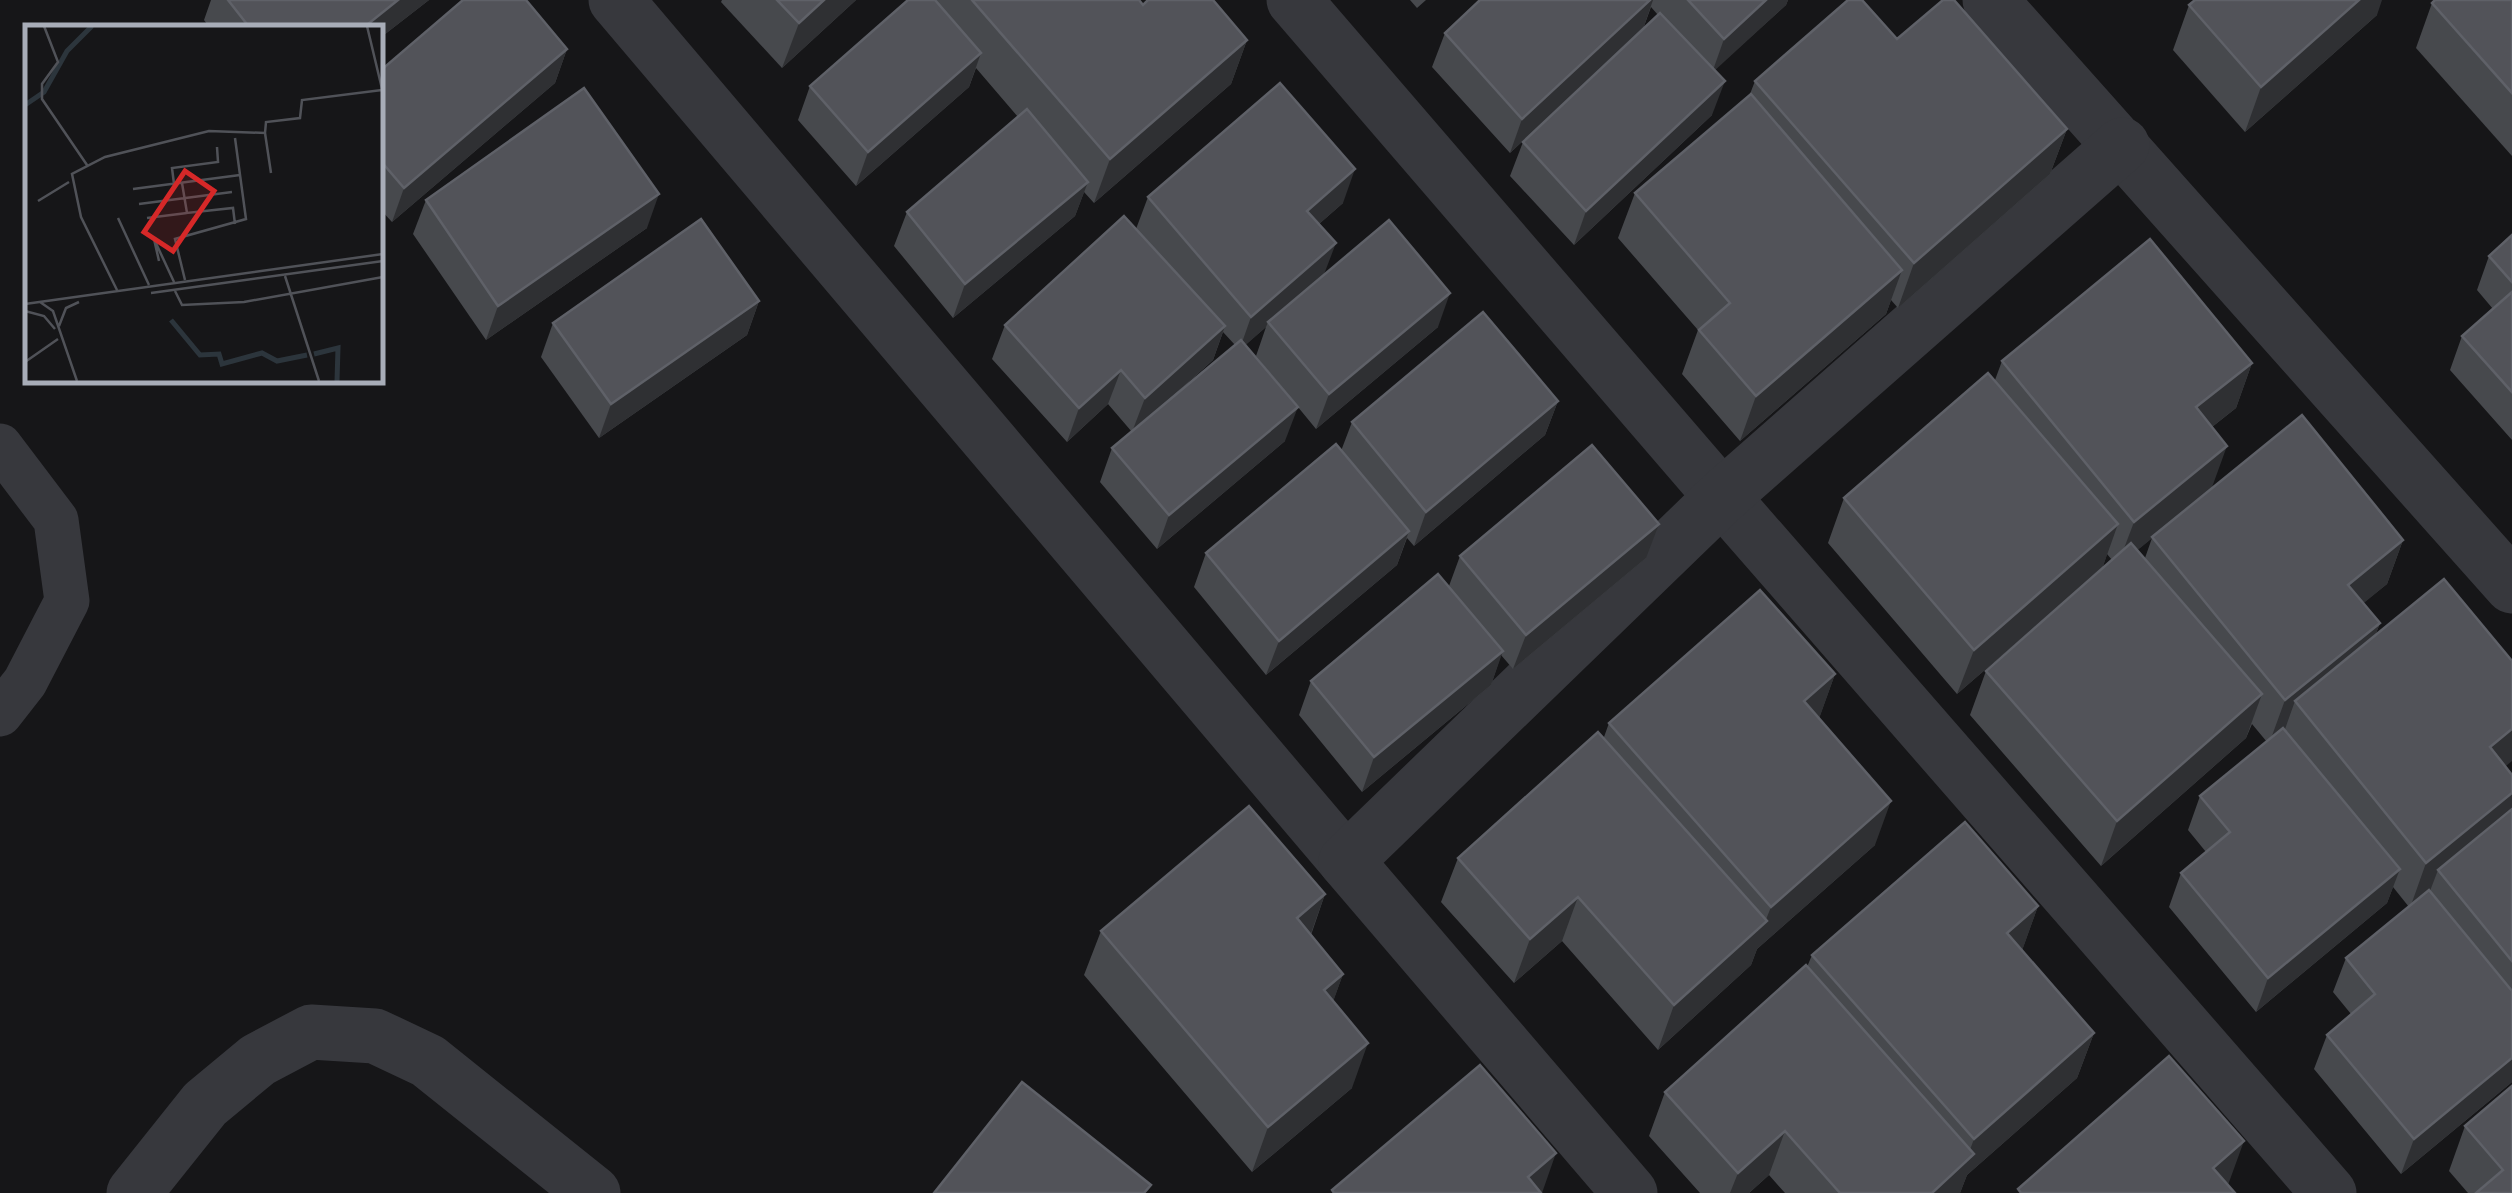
<svg xmlns="http://www.w3.org/2000/svg" width="2512" height="1193" viewBox="0 0 2512 1193" font-family="Quicksand,sans-serif">
<style>
.lines{fill:none;stroke-linecap:round;stroke-linejoin:round}
.lane{stroke:#37383d;stroke-width:45}
.street{stroke:#37383d;stroke-width:55}
.wall{fill:#47494d;fill-rule:evenodd}
.shaded-wall{fill:#2f3033}
.building{fill:#525359;stroke:#5f6168;stroke-width:2.5}
.inset-river{fill:none;stroke:#2c353c;stroke-width:5}
.inset-road{fill:none;stroke:#505258;stroke-width:2.5}
.view{fill:#d62828;fill-opacity:0.15;stroke:#d62828;stroke-width:5}
.inset-edge{fill:none;stroke:#a8adb8;stroke-width:5}
</style>
<rect width="100%" height="100%" fill="#161618"/>
<g class="lines">
<polyline class="lane" points="0,446 56,520 67,601 25,682 0,714"/>
<g class="street">
<polyline points="616,0 1346,861"/>
<polyline points="1294,0 1722,497 2329,1193"/>
<polyline points="1990,0 2512,586"/>
<polyline points="134,1193 205,1104 258,1060 311,1032 375,1036 428,1061 593,1193"/>
<polyline points="1630,1193 1346,861 1722,497 2122,145"/>
</g>
</g>
<g class="wall">
<polygon points="211,0 429,0 380,38 380,28 210,28 204,20"/>
<polygon points="722,0 856,0 782,68 721,2"/>
<polygon points="908,0 1139,0 1143,5 1247,40 1231,84 1094,203 1084,192 1075,216 953,318 894,246 907,212 1018,117 976,68 969,87 856,186 798,120 810,86"/>
<polygon points="1410,0 1426,0 1417,8"/>
<polygon points="1480,0 1788,0 1786,5 1714,70 1712,115 1574,245 1510,176 1523,142 1658,15 1651,7 1643,29 1510,153 1432,67 1445,33"/>
<polygon points="2512,0 2512,156 2416,48 2432,3"/>
<polygon points="2189,5 2377,15 2245,132 2173,50"/>
<polygon points="1897,39 2067,129 2050,174 1898,308 1891,300 1886,314 1740,441 1682,374 1698,330 1618,238 1635,193 1750,94 1755,81"/>
<polygon points="567,49 555,83 392,222 380,209 380,71"/>
<path d="M1148,197l195,6 -24,21 5,51 114,52 -122,102 -60,-73 10,-29 -21,18 40,96 -128,108 -57,-67 12,-34 20,-16 -24,-28 -41,38 -75,-83 13,-34 131,-96zM1223,332l12,13 -84,71 62,-56z"/>
<polygon points="426,200 647,228 486,340 413,234"/>
<polygon points="2512,235 2512,440 2450,370 2462,336 2493,309 2477,290 2489,256"/>
<polygon points="759,301 747,335 599,438 541,357 553,323"/>
<path d="M2002,361l250,2 -16,45 -24,19 -1,62 192,51 -16,44 -24,19 17,20 -5,13 137,139v307l-111,92 -87,-105 13,-34 24,-21 -18,-22 13,-34 63,-51 -16,-20 -6,16 -131,109 -87,-105 12,-34 25,-21 -18,-22 12,-34 67,-54 -15,-18 -6,14 -145,128 -131,-151 16,-44 126,-111 -5,-6 -5,15 -145,125 -129,-151 16,-45 151,-118zM2152,538l-7,20 -8,-8z"/>
<polygon points="1558,401 1545,435 1414,546 1407,538 1397,565 1266,675 1194,587 1206,553 1341,451 1352,422"/>
<polygon points="1460,556 1646,558 1513,669 1501,655 1491,685 1362,792 1299,715 1311,681 1449,586"/>
<polygon points="1835,674 1819,718 1875,845 1757,949 1751,965 1658,1050 1562,941 1514,983 1441,902 1458,858 1604,737 1609,723"/>
<polygon points="1325,894 1311,935 1343,974 1333,1001 1352,1088 1252,1172 1084,975 1101,931"/>
<polygon points="2038,906 2022,950 2094,1033 2077,1078 1967,1175 1960,1193 1785,1193 1769,1175 1749,1193 1700,1193 1649,1136 1665,1092 1807,967 1812,955"/>
<polygon points="2512,1086 2512,1193 2468,1193 2449,1171 2465,1126"/>
</g>
<g class="shaded-wall">
<polygon points="398,0 429,0 380,38 380,28 363,28"/>
<polygon points="824,0 856,0 782,68 799,23"/>
<polygon points="1650,0 1653,0 1643,29 1510,153 1522,119"/>
<polygon points="1766,0 1788,0 1786,5 1712,73 1724,39"/>
<polygon points="2359,0 2382,0 2377,15 2245,132 2261,87"/>
<polygon points="1247,40 1231,84 1094,203 1110,159"/>
<polygon points="567,49 555,83 392,222 404,188"/>
<polygon points="981,53 969,87 856,186 868,152"/>
<polygon points="1725,81 1712,115 1574,245 1586,211"/>
<polygon points="2067,129 2050,174 1898,308 1914,263"/>
<polygon points="1355,169 1343,203 1295,245 1307,211"/>
<polygon points="1088,182 1075,216 953,318 965,284"/>
<polygon points="659,194 647,228 486,340 498,306"/>
<polygon points="1336,243 1323,277 1268,322 1266,327 1239,351 1251,317"/>
<polygon points="1902,270 1886,314 1740,441 1756,396"/>
<polygon points="1450,293 1438,327 1316,429 1329,394"/>
<polygon points="759,301 747,335 599,438 611,404"/>
<polygon points="1225,326 1213,360 1132,432 1145,398"/>
<polygon points="2252,363 2236,408 2180,452 2196,407"/>
<polygon points="1121,370 1108,404 1067,442 1079,408"/>
<polygon points="1558,401 1545,435 1414,546 1426,512"/>
<polygon points="1298,407 1285,441 1157,549 1169,515"/>
<polygon points="2227,446 2211,490 2117,567 2134,522"/>
<polygon points="1659,524 1646,558 1513,669 1526,635"/>
<polygon points="2118,524 2102,569 1957,694 1974,650"/>
<polygon points="1409,531 1397,565 1266,675 1279,641"/>
<polygon points="2403,540 2387,584 2331,630 2348,585"/>
<polygon points="2380,623 2363,667 2295,701 2284,732 2269,744 2285,700"/>
<polygon points="1503,651 1491,685 1362,792 1374,757"/>
<polygon points="1835,674 1819,719 1804,701"/>
<polygon points="2262,694 2246,738 2101,866 2117,821"/>
<polygon points="2512,729 2512,761 2474,792 2490,747"/>
<polygon points="2512,793 2512,811 2438,870 2430,891 2410,908 2426,863"/>
<polygon points="1891,801 1875,845 1757,949 1751,965 1658,1050 1674,1005 1765,922 1771,907"/>
<polygon points="2400,869 2387,903 2256,1012 2268,978"/>
<polygon points="1325,894 1309,939 1297,918"/>
<polygon points="1578,897 1562,941 1514,983 1530,939"/>
<polygon points="2038,906 2022,951 2007,933"/>
<polygon points="1343,974 1327,1019 1324,990"/>
<polygon points="2094,1033 2077,1078 1967,1175 1960,1193 1932,1193 1965,1163 1974,1139"/>
<polygon points="1368,1043 1352,1088 1252,1172 1268,1127"/>
<polygon points="2512,1058 2512,1082 2401,1174 2414,1139"/>
<polygon points="1785,1131 1769,1175 1749,1193 1730,1193 1738,1173"/>
<polygon points="2244,1141 2228,1185 2213,1168"/>
<polygon points="1556,1153 1542,1193 1522,1193 1528,1177"/>
</g>
<g class="building">
<polygon points="228,0 398,0 363,28 250,28"/>
<polygon points="463,0 526,0 567,49 404,188 380,160 380,71"/>
<polygon points="777,0 824,0 799,23"/>
<polygon points="908,0 935,0 981,53 868,152 810,86"/>
<polygon points="972,0 1139,0 1143,5 1148,0 1213,0 1247,40 1110,159"/>
<polygon points="1480,0 1650,0 1522,119 1445,33"/>
<polygon points="1688,0 1766,0 1724,39"/>
<polygon points="1848,0 1862,0 1897,39 1943,0 1954,0 2067,129 1914,263 1755,81"/>
<polygon points="2195,0 2359,0 2261,87 2189,5"/>
<polygon points="2435,0 2512,0 2512,93 2432,3"/>
<polygon points="1660,13 1725,81 1586,211 1523,142"/>
<polygon points="1280,83 1355,169 1307,211 1336,243 1251,317 1148,197"/>
<polygon points="584,88 659,194 498,306 426,200"/>
<polygon points="1751,94 1902,270 1756,396 1699,330 1730,303 1635,193"/>
<polygon points="1027,109 1088,182 965,284 907,212"/>
<polygon points="1124,216 1225,326 1145,398 1121,370 1079,408 1005,325"/>
<polygon points="701,219 759,301 611,404 553,323"/>
<polygon points="1389,220 1450,293 1329,394 1268,322"/>
<polygon points="2512,235 2512,282 2489,256"/>
<polygon points="2150,239 2252,363 2196,407 2227,446 2134,522 2002,361"/>
<polygon points="2512,292 2512,392 2462,336"/>
<polygon points="1483,312 1558,401 1426,512 1352,422"/>
<polygon points="1241,340 1298,407 1169,515 1112,448"/>
<polygon points="1988,373 2118,524 1974,650 1844,498"/>
<polygon points="2302,415 2403,540 2348,585 2380,623 2285,700 2152,537"/>
<polygon points="1336,444 1409,531 1279,641 1206,553"/>
<polygon points="1592,445 1659,524 1526,635 1460,556"/>
<polygon points="2131,543 2262,694 2117,821 1986,671"/>
<polygon points="1438,574 1503,651 1374,757 1311,681"/>
<polygon points="2444,579 2512,661 2512,729 2490,747 2512,775 2512,793 2426,863 2295,701"/>
<polygon points="1760,590 1835,674 1804,701 1891,801 1771,907 1609,723"/>
<polygon points="2283,728 2400,869 2268,978 2181,873 2230,832 2200,796"/>
<polygon points="1598,732 1767,921 1674,1005 1578,897 1530,939 1458,858"/>
<polygon points="1249,806 1325,894 1297,918 1343,974 1324,990 1368,1043 1268,1127 1101,931"/>
<polygon points="2512,809 2512,961 2438,870"/>
<polygon points="1965,822 2038,906 2007,933 2094,1033 1974,1139 1812,955"/>
<polygon points="2429,890 2512,991 2512,1058 2414,1139 2327,1035 2375,994 2346,958"/>
<polygon points="1806,965 1974,1154 1932,1193 1840,1193 1785,1131 1738,1173 1665,1092"/>
<polygon points="2169,1056 2244,1141 2213,1168 2235,1193 2021,1193 2018,1189"/>
<polygon points="1480,1065 1556,1153 1528,1177 1541,1193 1334,1193 1332,1190"/>
<polygon points="1022,1082 1151,1185 1144,1193 934,1193"/>
<polygon points="2512,1086 2512,1193 2476,1193 2503,1170 2465,1126"/>
</g>
<g transform="translate(25 25)">
<rect width="358" height="358" fill="#161618"/>
<path class="inset-river" d="M0,80l19,-13 23,-41 25,-25M146,295l29,35 19,-1 3,10 40,-11 15,8 30,-6M289,329l24,-6 -1,33"/>
<path class="inset-road" d="M19,1l14,36 -16,22v15l45,66M342,1l16,67M240,108l6,40M157,158l5,30 46,-5 2,16M149,159l-2,-16 46,-6 -1,-15M108,164l107,-14M13,176l31,-19M114,179l93,-12M93,193l31,67M122,193l40,-5M134,236l-5,-22 20,43M260,251l34,105M160,255l-10,-41 71,-20 -11,-81M92,265l-36,-73 -9,-43 33,-17 104,-26 56,2 1,-11 34,-4 2,-18 80,-10M150,266l7,14 62,-3 139,-25M126,268l232,-32M15,277l13,9 24,70M0,279l358,-50M0,286l19,5 11,13M34,301l7,-18 13,-6M0,337l33,-23"/>
<path class="view" d="M160,146l29,20 -41,60 -29,-19z"/>
<rect width="358" height="358" class="inset-edge"/>
</g>
</svg>
